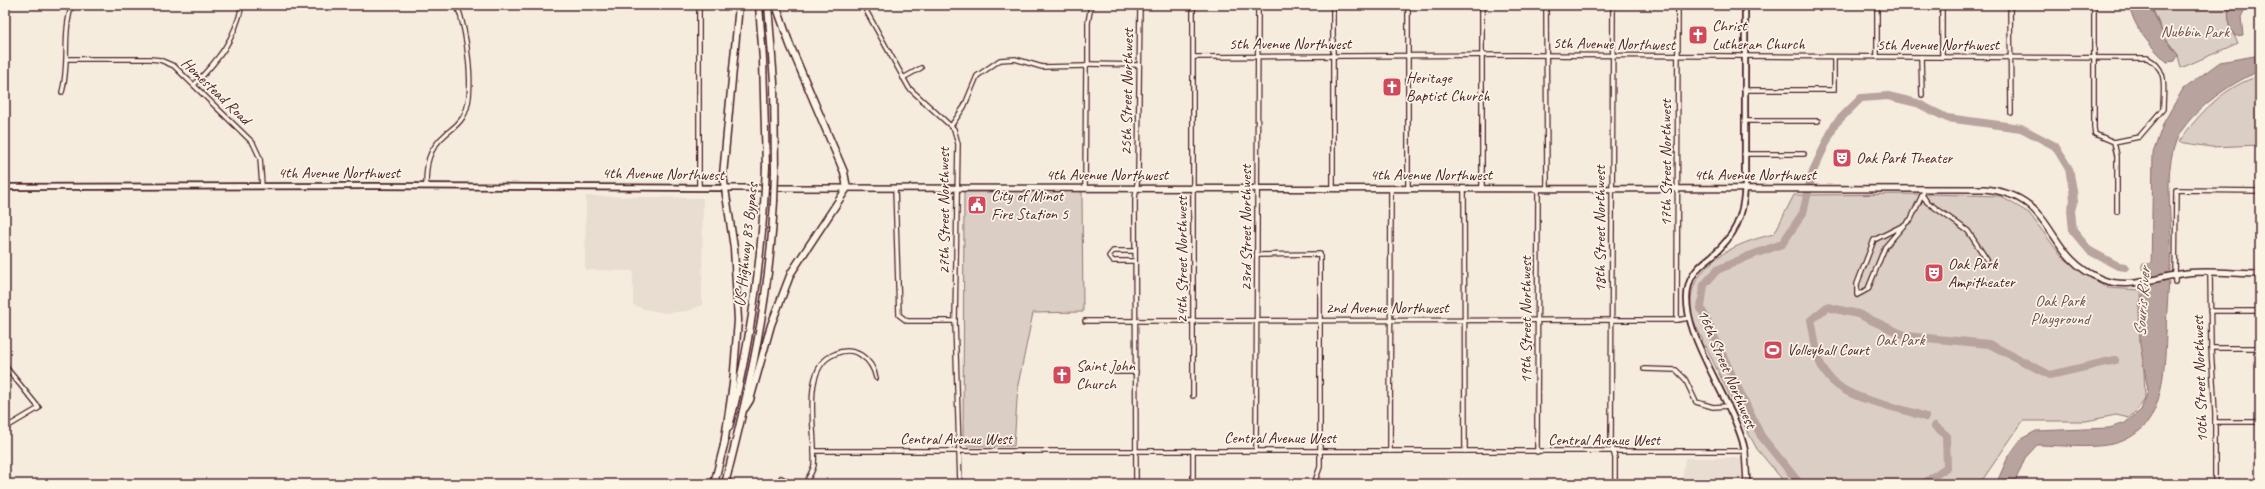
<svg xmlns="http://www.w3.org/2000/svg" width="2265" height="489" viewBox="0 0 2265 489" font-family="Caveat,sans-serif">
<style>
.built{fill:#e8ddd0}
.green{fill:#dbcec4;stroke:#927678}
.water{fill:#b8a39e;stroke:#8c6e70}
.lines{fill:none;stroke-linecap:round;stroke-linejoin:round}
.river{stroke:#b8a39e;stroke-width:8}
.minor-casing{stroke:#4a1f2b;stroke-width:6}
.tertiary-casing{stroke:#4a1f2b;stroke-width:8}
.secondary-casing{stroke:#4a1f2b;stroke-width:8}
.trunk-casing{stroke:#4a1f2b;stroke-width:9}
.minor{stroke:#fcf5e5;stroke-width:3.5}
.tertiary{stroke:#fcf5e5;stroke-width:4.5}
.secondary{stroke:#fcf5e5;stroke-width:5}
.trunk{stroke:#fcf5e5;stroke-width:6}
.trunk-bridge-casing{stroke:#4a1f2b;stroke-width:9;stroke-linecap:butt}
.trunk-bridge{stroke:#fcf5e5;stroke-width:6}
.labels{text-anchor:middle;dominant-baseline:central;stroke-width:3.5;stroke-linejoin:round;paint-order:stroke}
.poi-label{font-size:16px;fill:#4a1f2b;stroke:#fcf5e5;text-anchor:start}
.park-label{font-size:16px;fill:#6e4b51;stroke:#fcf5e5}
.street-label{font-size:16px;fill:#4a1f2b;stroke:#fcf5e5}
.water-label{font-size:17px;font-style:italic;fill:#704d53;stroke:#fcf5e5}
</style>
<rect width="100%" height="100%" fill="#f5ecde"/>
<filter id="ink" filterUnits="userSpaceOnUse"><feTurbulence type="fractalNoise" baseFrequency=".025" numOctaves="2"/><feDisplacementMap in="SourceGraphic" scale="8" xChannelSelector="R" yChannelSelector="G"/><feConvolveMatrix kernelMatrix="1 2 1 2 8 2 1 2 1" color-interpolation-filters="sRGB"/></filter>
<g filter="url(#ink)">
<g class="built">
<polygon points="586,196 703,198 702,305 688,311 665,313 644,309 633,305 633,271 585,270"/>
<polygon points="1685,458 1741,458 1742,484 1682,484"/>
</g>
<g class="green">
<polygon points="2151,5 2229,5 2229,26 2238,43 2181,68 2178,55 2165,38"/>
<path d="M2260,76v69l-49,2 -32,-5c19,-28 47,-57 81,-66z"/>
<polygon points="1075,191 1082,192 1083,312 1033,313 1018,385 1014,446 967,446 963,442 964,192"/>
<path d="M1929,194l71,2 29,17 33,44 46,31 33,2 4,108 -8,12 -8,8 -13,-3 -30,6h-63l-40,58 -13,5h-184l-29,-35 -12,-22 -54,-111c0,-10 -1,-24 4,-33 15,-29 49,-42 79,-49l20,-39z"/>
</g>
<g class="water">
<path d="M2129,5h21l15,33 13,17 -3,6 -8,1c-17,-16 -33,-34 -38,-57z"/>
<polygon points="2228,5 2247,5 2241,17 2243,35 2235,36 2229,26"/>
<path d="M2260,55v16c-29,11 -78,45 -86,76 -9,31 -3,65 -3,96 0,23 -3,45 -4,67 -2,33 0,78 -16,107 -5,10 -15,17 -24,22 -23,12 -65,6 -90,6l-12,13 -11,26h-18l12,-27 13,-18 15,-8 73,-3 16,-5 16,-13 7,-19 -8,-47 -1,-38 12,-34 2,-119 11,-31 19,-33 37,-27z"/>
</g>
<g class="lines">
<g class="river">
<polyline points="2145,267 2157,267"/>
<path d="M1925,417c-35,-15 -91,-14 -106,-57 -4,-13 -5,-27 -8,-40l16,-13 31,7 48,22 83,8 61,31 65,-15"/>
<polyline points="1800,484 1761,436 1736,384 1701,308 1704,285 1717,270 1749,256 1782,244 1803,213 1813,171 1835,124 1861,98 1888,96 1917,103 1947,118 2021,128 2055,146 2069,169 2073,190 2074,201 2071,210 2073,231 2090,251 2118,266 2125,267"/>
<polyline points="1923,484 1947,467 1946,435 1935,426"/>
</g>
<g class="minor-casing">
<g id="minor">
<polyline points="699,5 699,188"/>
<polyline points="863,5 909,88 954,129 958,144 955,321 960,484"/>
<polyline points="1193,5 1193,396"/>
<polyline points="1333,5 1333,187"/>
<polyline points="1408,5 1408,188"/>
<polyline points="1482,5 1482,188"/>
<polyline points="1546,5 1547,188"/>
<polyline points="1613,5 1611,443 1615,458 1615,484"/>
<polyline points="2010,5 2011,113"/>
<polyline points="2094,5 2094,128 2095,134 2114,142 2117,156 2117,212"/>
<path d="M1194,57l320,-2 633,3c22,11 16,30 16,51l-24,28 -25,5"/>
<polyline points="1877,57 1877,5"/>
<polyline points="1921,57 1922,95"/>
<polyline points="1942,57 1942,5"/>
<polyline points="67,59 150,59 160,60 174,66 253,143 260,158 262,186"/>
<polyline points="1088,64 1139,65"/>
<polyline points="903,78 921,68"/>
<path d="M194,85c24,-25 41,-45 48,-80"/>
<polyline points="1744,90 1834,90 1834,57"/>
<path d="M62,92c8,-28 0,-59 10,-87"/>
<polyline points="1744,121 1818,121"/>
<polyline points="951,126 964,107 977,76 1000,60 1015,59 1042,67 1086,66"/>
<polyline points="1744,154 1804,154"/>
<path d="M426,186c0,-22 2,-37 20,-52 6,-5 13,-10 17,-17 14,-23 3,-88 -6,-112"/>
<polyline points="1085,187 1086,66 1088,64 1088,23 1091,5"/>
<polyline points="895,188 899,315 907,321 955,321"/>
<polyline points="1464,188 1465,451"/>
<polyline points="1923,196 1927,202 1968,231 1987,260"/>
<polygon points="1904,225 1885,247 1868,289 1857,295 1857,284 1874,240"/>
<polyline points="1904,225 1911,219 1925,189"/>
<polyline points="1135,251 1113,251 1109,256 1113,261 1135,261"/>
<polyline points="1257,255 1320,254 1320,467 1314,484"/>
<polyline points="2210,273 2211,348 2215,413 2215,484"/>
<polyline points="2175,282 2176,190 2260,191"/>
<polyline points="2210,311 2260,311"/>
<polyline points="1677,320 1678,5"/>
<polyline points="1085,321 1636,320 1677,320 1689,318"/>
<polyline points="2211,348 2260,348"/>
<polyline points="5,366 39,408 5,428"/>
<polyline points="1644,369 1676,370 1685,379 1696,402 1713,407 1729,406"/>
<polyline points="1115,372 1136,372"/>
<polyline points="2215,422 2260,422"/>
<polyline points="1256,450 1258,5"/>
<polyline points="814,451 1745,451"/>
<polyline points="1390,451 1391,188"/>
<polyline points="1537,452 1538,189"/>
<polyline points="781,478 792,484"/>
<path d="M805,484c3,-6 8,-13 9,-19 3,-31 -15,-98 21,-111 8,-4 18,-4 26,1 9,6 13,13 15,23"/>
<polyline points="1136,484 1135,199 1138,176 1140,5"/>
<polyline points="1193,484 1193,450"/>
<polyline points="2039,484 2151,484"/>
</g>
</g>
<g class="tertiary-casing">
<g id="tertiary">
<polyline points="5,187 376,186 723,188"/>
<path d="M1745,451c-9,-48 -70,-122 -56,-167 4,-13 13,-20 23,-28 23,-21 31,-37 33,-69v-182"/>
</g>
</g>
<g class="secondary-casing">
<g id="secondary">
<path d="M723,188l1261,1c74,6 59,67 117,90 29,12 57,-3 86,-6 24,-3 49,1 73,1"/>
<polyline points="1745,451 1747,484"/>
</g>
</g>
<g class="trunk-casing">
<g id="trunk">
<polyline points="759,5 763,60 766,167"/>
<polyline points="768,5 774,82 775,172"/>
<polyline points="745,408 750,400 771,325 791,273 847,188 844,172 790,45 776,5"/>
<path d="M729,427c19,-73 30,-147 35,-222"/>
<polyline points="724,445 733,384 738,320 734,248 723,175 739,5"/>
<polyline points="714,484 725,441"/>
<path d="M725,484c24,-93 45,-187 49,-283"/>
</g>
</g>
<use href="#minor" class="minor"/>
<use href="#tertiary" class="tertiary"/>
<use href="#secondary" class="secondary"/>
<use href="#trunk" class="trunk"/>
<g class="trunk-bridge-casing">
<g id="trunk-bridge">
<polyline points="774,201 775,172"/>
<polyline points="764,205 766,167"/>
</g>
</g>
<use href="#trunk-bridge" class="trunk-bridge"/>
</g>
</g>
<defs>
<g id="church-square" transform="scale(1)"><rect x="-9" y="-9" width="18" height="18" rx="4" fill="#d1495b" stroke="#fcf5e5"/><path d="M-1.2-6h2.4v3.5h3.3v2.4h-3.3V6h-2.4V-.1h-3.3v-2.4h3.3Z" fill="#fff"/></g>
<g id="theatre-square" transform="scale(1)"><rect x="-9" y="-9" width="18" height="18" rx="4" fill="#d1495b" stroke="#fcf5e5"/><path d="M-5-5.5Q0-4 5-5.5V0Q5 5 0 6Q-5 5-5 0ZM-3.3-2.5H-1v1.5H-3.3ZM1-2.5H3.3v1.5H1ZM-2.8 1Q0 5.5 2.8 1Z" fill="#fff"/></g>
<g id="civic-square" transform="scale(1)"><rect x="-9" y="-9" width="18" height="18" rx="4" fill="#d1495b" stroke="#fcf5e5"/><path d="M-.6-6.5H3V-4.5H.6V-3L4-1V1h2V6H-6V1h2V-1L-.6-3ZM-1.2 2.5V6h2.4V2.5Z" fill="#fff"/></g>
<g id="stadium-square" transform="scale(1)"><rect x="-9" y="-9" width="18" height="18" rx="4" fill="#d1495b" stroke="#fcf5e5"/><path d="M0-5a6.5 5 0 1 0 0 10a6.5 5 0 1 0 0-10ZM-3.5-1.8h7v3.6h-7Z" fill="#fff"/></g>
</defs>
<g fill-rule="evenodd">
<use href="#church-square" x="1698" y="35"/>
<use href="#church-square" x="1392" y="87"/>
<use href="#theatre-square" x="1842" y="158"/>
<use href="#civic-square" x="977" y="205"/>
<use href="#theatre-square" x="1934" y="273"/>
<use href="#stadium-square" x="1773" y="350"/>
<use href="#church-square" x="1062" y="375"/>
</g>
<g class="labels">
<g class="poi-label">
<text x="1712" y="26">Christ<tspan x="1712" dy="18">Lutheran Church</tspan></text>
<text x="1406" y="78">Heritage<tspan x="1406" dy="18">Baptist Church</tspan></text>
<text x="1856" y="158">Oak Park Theater</text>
<text x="991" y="196">City of Minot<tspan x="991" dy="18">Fire Station 5</tspan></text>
<text x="1948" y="264">Oak Park<tspan x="1948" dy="18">Ampitheater</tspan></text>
<text x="1787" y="350">Volleyball Court</text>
<text x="1076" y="366">Saint John<tspan x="1076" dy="18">Church</tspan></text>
</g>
<g class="park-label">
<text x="2195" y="32">Nubbin Park</text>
<text x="2060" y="301">Oak Park<tspan x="2060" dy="18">Playground</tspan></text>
<text x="1900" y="340">Oak Park</text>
</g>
<g class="street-label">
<text x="1290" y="44">5th Avenue Northwest</text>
<text transform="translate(1614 44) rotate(1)">5th Avenue Northwest</text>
<text x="1938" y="45">5th Avenue Northwest</text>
<text transform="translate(216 91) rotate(44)">Homestead Road</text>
<text transform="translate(1127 92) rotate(-89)">25th Street Northwest</text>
<text transform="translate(1666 163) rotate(-90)">17th Street Northwest</text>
<text x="339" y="173">4th Avenue Northwest</text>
<text transform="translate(663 174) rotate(1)">4th Avenue Northwest</text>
<text x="1107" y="175">4th Avenue Northwest</text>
<text x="1431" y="175">4th Avenue Northwest</text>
<text x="1755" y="175">4th Avenue Northwest</text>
<text transform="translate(944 211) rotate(-90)">27th Street Northwest</text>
<text transform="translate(1246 228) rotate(-90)">23rd Street Northwest</text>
<text transform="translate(1600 229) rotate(-90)">18th Street Northwest</text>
<text transform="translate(746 245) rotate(-84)">US Highway 83 Bypass</text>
<text transform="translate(1182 260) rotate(-90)">24th Street Northwest</text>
<text x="1387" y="308">2nd Avenue Northwest</text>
<text transform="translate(1526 320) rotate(-90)">19th Street Northwest</text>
<text transform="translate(1727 369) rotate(67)">16th Street Northwest</text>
<text transform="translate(2200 379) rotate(-92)">10th Street Northwest</text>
<text x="1280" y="438">Central Avenue West</text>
<text x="956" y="439">Central Avenue West</text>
<text x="1604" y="440">Central Avenue West</text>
</g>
<g class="water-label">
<text transform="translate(2142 302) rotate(-86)">Souris River</text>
</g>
</g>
<rect width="2265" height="489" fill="none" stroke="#fcf5e5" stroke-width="20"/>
<rect x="10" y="10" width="2245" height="469" fill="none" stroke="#4a1f2b" stroke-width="1.5" filter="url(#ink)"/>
</svg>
